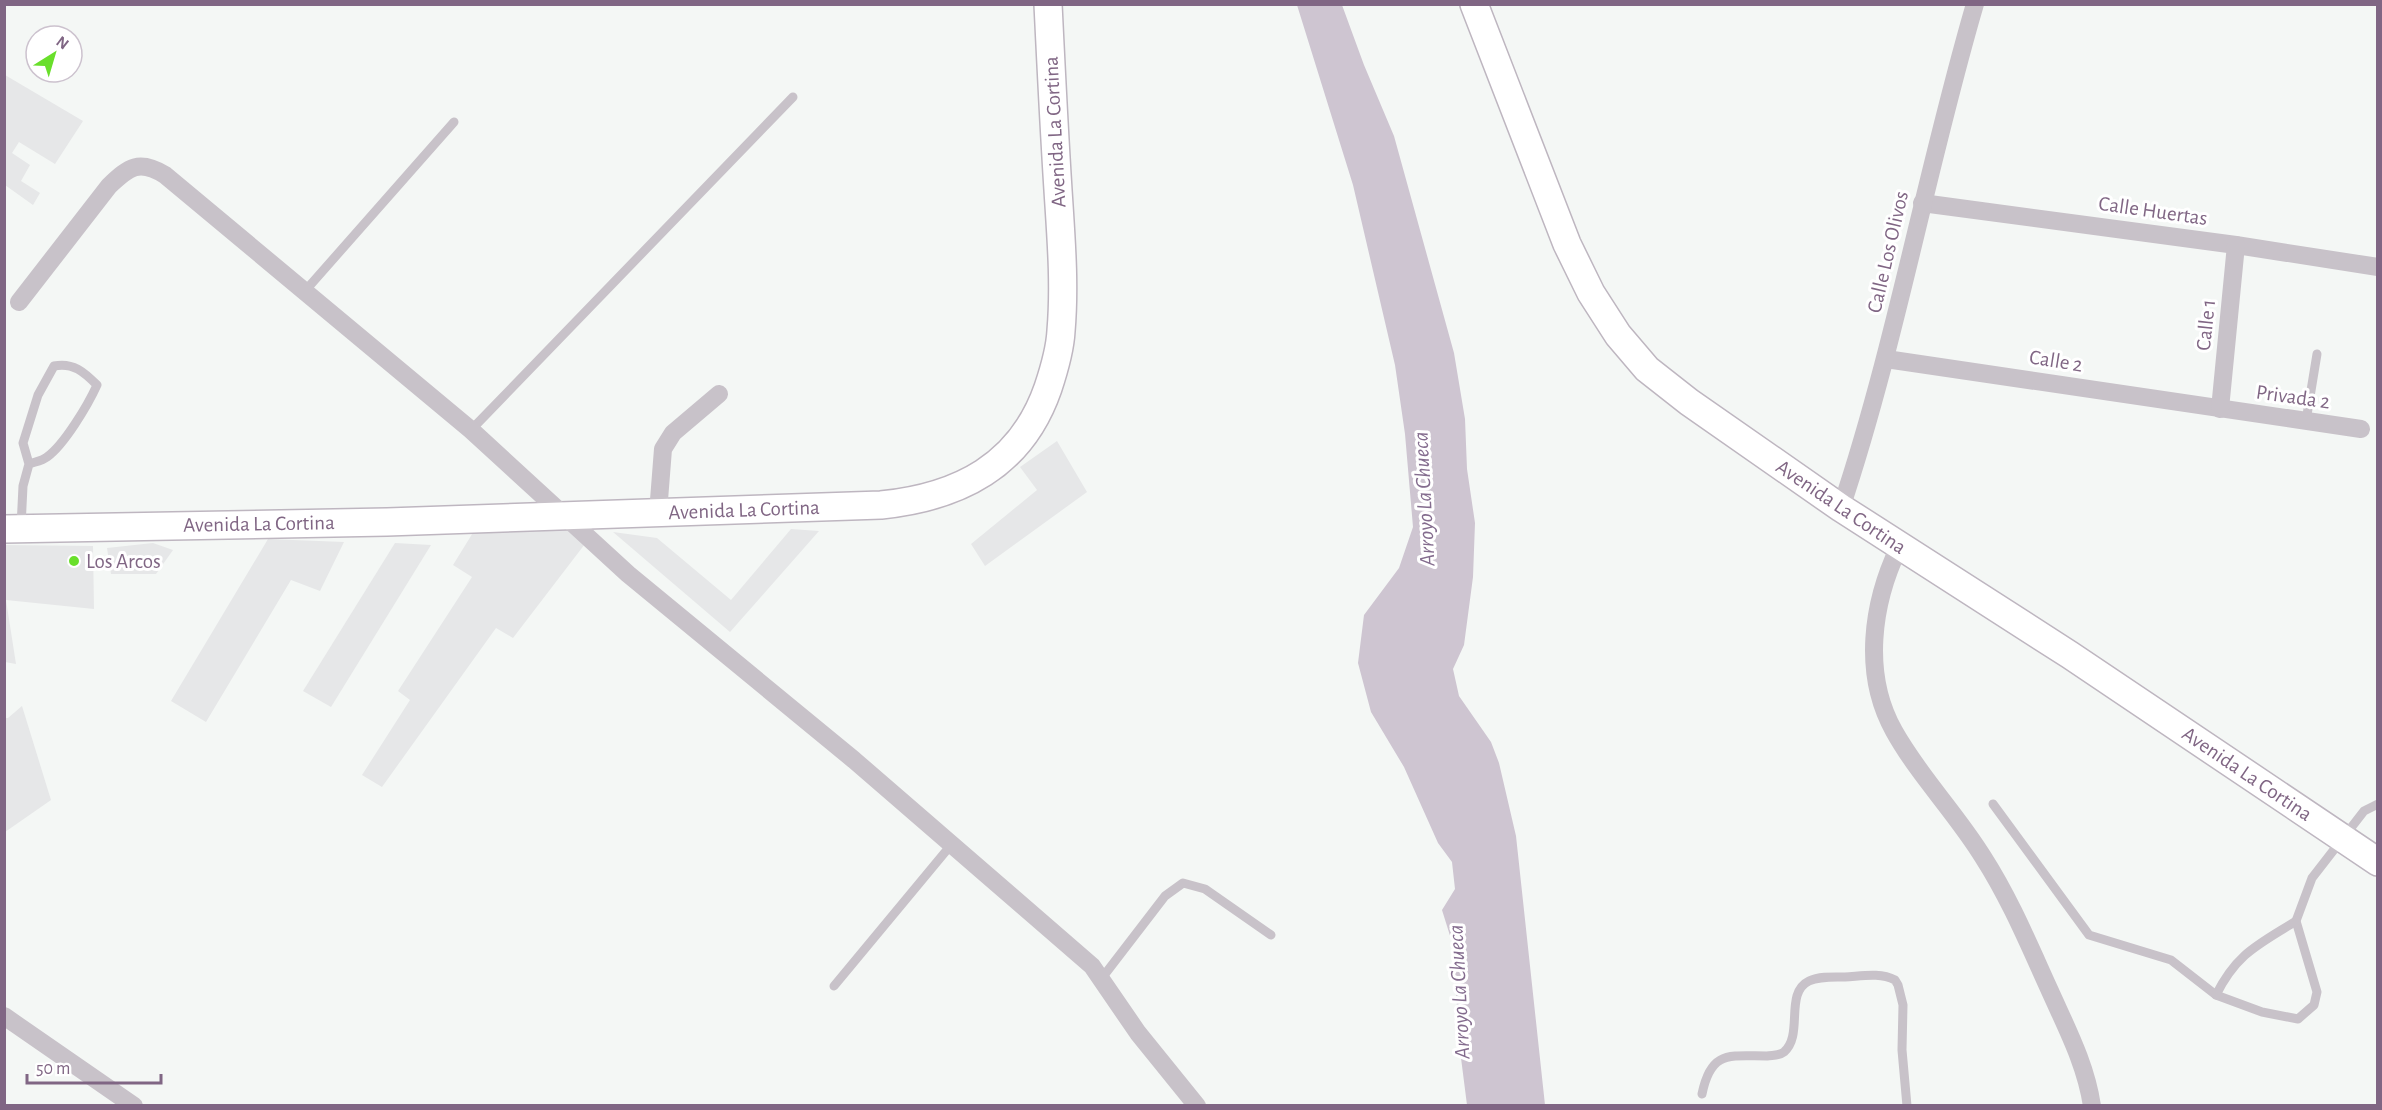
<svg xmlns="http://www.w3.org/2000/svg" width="2382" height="1110" viewBox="0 0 2382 1110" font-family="'Alegreya Sans',sans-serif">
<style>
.built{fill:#e6e7e8}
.water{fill:#cec5d1}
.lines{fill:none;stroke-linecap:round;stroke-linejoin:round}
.secondary-casing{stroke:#beb6c0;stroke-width:30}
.service{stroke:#c8c2c9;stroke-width:9}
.minor{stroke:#c8c2c9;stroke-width:18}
.secondary{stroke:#fff;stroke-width:27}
.poi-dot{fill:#69df2b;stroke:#fff;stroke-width:2}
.labels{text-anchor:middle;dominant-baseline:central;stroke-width:6;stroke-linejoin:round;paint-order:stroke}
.street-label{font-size:21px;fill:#806684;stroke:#fff}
.poi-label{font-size:21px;fill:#806684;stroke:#fff;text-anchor:start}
.water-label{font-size:22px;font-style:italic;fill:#846c8e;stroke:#fff}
</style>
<rect width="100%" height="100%" fill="#f4f7f5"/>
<g class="built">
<polygon points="5,75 83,121 55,164 19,142 12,153 30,165 21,181 40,193 33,205 5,185"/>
<polygon points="1057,441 1087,492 985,566 971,544 1037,490 1020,467"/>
<polygon points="571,525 588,540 513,638 496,628 382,787 362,775 410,700 398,691 472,577 453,565 474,531"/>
<polygon points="791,529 819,531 730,632 613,532 657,538 731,600"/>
<polygon points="268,539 344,542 320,591 291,580 206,722 171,701"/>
<polygon points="153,543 173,550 156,574 111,574 107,548"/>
<polygon points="395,543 431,545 331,707 303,691"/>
<polygon points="5,545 93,546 94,609 6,600 16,664 5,662"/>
<polygon points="22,706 51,800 5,832 5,718 8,718"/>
</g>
<polygon class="water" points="1297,5 1342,5 1364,65 1394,136 1454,353 1465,419 1467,469 1475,523 1473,577 1464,645 1453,669 1459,696 1491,742 1499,763 1516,836 1545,1105 1467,1105 1461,1058 1452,942 1442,910 1455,889 1452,862 1438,843 1404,767 1371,712 1358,663 1364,615 1399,568 1413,527 1405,434 1395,365 1353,185"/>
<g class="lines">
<g class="secondary-casing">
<g id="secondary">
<polyline points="1474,4 1567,244 1591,293 1618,335 1647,369 1689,402 1841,508 2070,655 2378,862"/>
<path d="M4,529l383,-7 494,-17c78,-8 140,-39 167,-117 6,-18 12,-38 13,-57 4,-47 0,-94 -3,-141 -4,-62 -7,-124 -10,-186"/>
</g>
</g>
<g class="service">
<polyline points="305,291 454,122"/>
<polyline points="2306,421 2317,354"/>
<polyline points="471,430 793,97"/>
<path d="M21,527l2,-41 6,-22 -6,-21 15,-48 16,-29c19,-4 30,6 43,19 -9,20 -33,60 -50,72 -5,4 -13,5 -18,7"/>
<polyline points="1993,804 2089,935 2171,960 2216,995 2262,1012 2298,1019 2314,1005 2317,992 2296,921 2312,878 2364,811 2378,804"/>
<polyline points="1102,978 1165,896 1183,883 1205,889 1271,935"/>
<polyline points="834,986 951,845"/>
<path d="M2216,995c21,-42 42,-50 80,-74"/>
<path d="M1702,1094c9,-44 27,-38 65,-38 6,-1 12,0 17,-4 20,-17 0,-59 25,-71 11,-5 25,-4 36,-4 17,-1 35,-5 50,3l3,5 5,20 -1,45 5,56"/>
</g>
<g class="minor">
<polyline points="1922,203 2236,245 2378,267"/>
<path d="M19,302l90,-116c20,-19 30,-27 56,-11l306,255 157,144 226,186 238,206 46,67 59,73"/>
<polyline points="1886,359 2361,429"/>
<polyline points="2220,409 2236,245"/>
<path d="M1841,508c55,-165 85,-337 134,-504"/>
<polyline points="658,513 663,449 673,433 719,394"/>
<path d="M1899,547c-27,56 -37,127 -5,184 25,45 62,82 89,126 27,42 46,88 67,134 17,38 36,74 42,115"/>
<polyline points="4,1016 134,1106"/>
</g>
<use href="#secondary" class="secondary"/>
</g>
<circle class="poi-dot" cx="74" cy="561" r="6"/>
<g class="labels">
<g class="street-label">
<text transform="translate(1055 132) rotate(-93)">Avenida La Cortina</text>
<text transform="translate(2153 211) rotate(8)">Calle Huertas</text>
<text transform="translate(1888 252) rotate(-77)">Calle Los Olivos</text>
<text transform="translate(2206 325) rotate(-84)">Calle 1</text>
<text transform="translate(2056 361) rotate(9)">Calle 2</text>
<text transform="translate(2293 397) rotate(8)">Privada 2</text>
<text transform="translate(1841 507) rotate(34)">Avenida La Cortina</text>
<text transform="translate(744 510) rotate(-2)">Avenida La Cortina</text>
<text transform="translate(259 524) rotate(-1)">Avenida La Cortina</text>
<text transform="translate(2247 774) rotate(34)">Avenida La Cortina</text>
</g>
<g class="poi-label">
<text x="86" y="561">Los Arcos</text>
</g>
<g class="water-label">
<text transform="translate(1424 499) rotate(-93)">Arroyo La Chueca</text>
<text transform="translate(1459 992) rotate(-93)">Arroyo La Chueca</text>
</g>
</g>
<rect width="2382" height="1110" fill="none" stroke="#806684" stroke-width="12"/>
<g transform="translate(54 54) rotate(37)"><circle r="28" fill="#ffffff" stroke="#ccc2ce" stroke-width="1.5"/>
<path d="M0-4.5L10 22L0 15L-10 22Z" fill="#69df2b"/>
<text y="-9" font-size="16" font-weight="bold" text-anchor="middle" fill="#806684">N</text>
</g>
<path d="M27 1074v9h134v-9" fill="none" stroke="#806684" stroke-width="3"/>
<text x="36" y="1074" font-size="18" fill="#806684" stroke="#ffffff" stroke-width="4.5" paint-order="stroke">50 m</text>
</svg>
